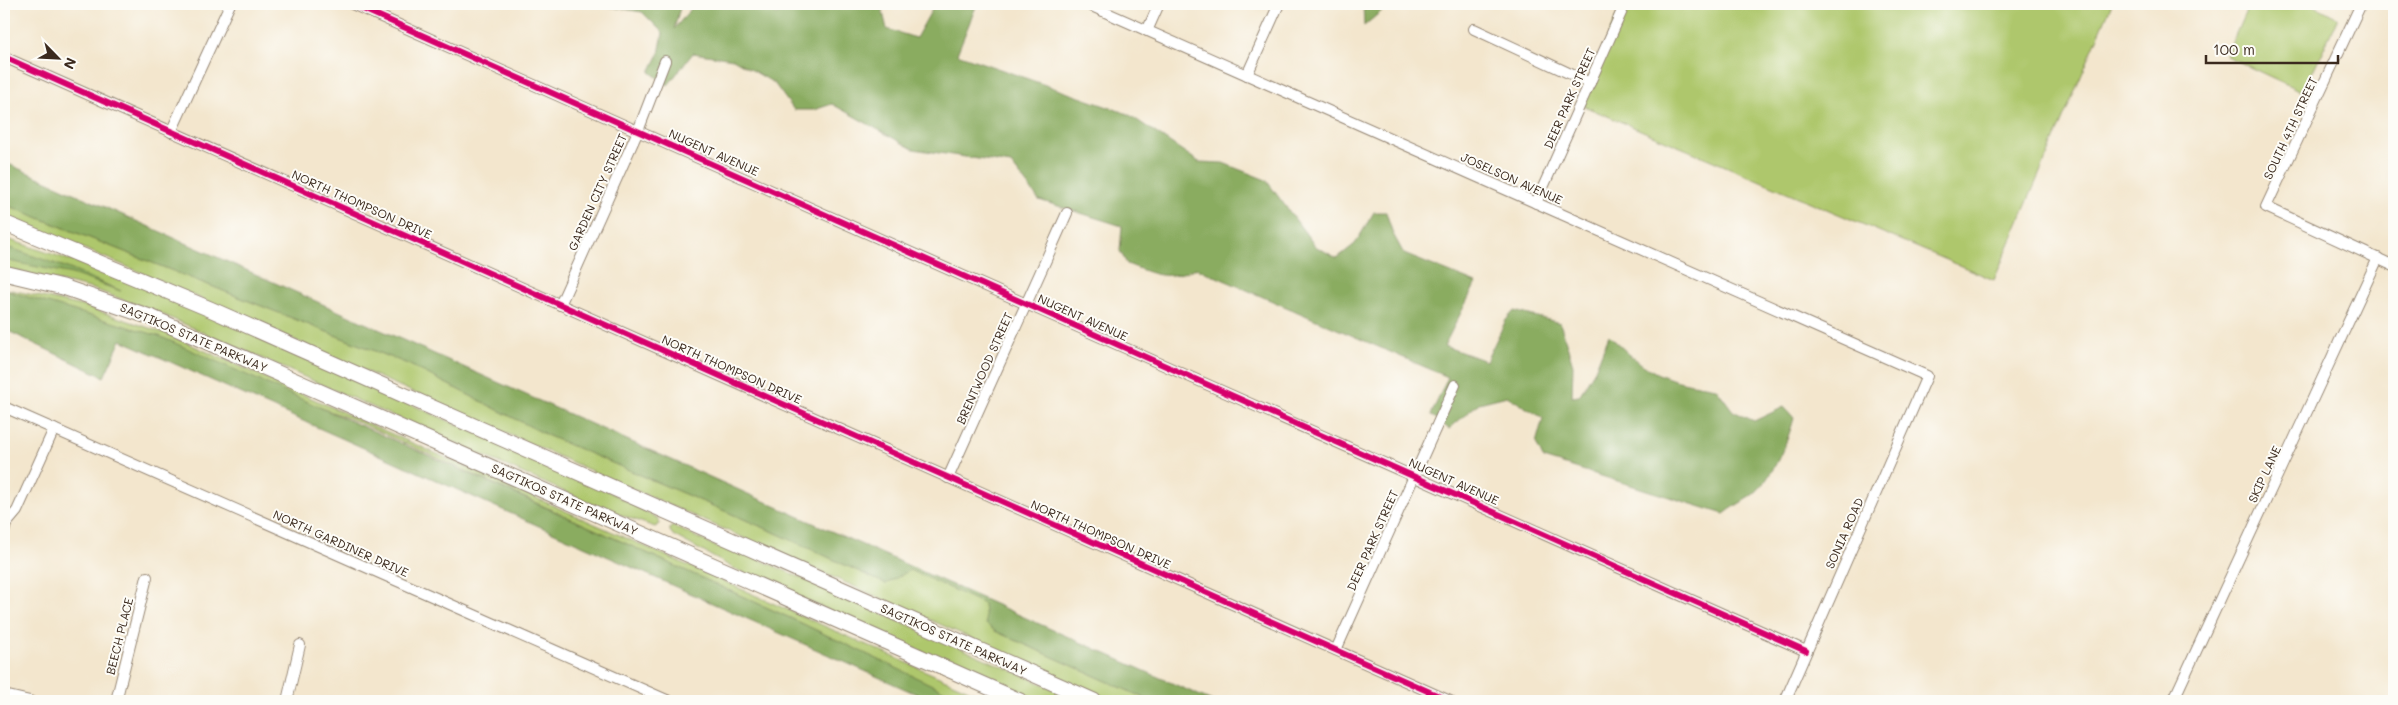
<svg xmlns="http://www.w3.org/2000/svg" width="2398" height="705" viewBox="0 0 2398 705" font-family="Mali,sans-serif">
<style>
.green{fill:#aec76c;stroke:#747845}
.forest{fill:#8aac60;stroke:#626b3f}
.lines{fill:none;stroke-linecap:round;stroke-linejoin:round}
.minor-casing{stroke:#978876;stroke-width:12}
.highway-casing{stroke:#978876;stroke-width:17}
.minor{stroke:#fff;stroke-width:10}
.highway{stroke:#fff;stroke-width:15}
.cycleway-casing{stroke:#fdfcf7;stroke-width:9}
.cycleway{stroke:#d6006c;stroke-width:6}
.labels{text-anchor:middle;dominant-baseline:central;stroke-width:4;stroke-linejoin:round;paint-order:stroke}
.street-label{font-size:12px;fill:#3b2a1e;stroke:#fdfcf7}
</style>
<rect width="100%" height="100%" fill="#fdfcf7"/>
<filter id="ink" filterUnits="userSpaceOnUse"><feTurbulence type="fractalNoise" baseFrequency=".02" numOctaves="2"/><feDisplacementMap in="SourceGraphic" scale="10" xChannelSelector="R" yChannelSelector="G"/><feConvolveMatrix kernelMatrix="1 2 1 2 8 2 1 2 1" color-interpolation-filters="sRGB"/></filter>
<filter id="wash" filterUnits="userSpaceOnUse"><feTurbulence type="fractalNoise" baseFrequency=".0096" numOctaves="4" result="noise"/><feDisplacementMap in="SourceGraphic" scale="20" xChannelSelector="R" yChannelSelector="G"/><feGaussianBlur stdDeviation="1.12" result="paint"/><feColorMatrix in="noise" values="0 0 0 0 0 0 0 0 0 0 0 0 0 0 0 0 0 1.4 0 .05"/><feComposite in="paint" operator="in"/></filter>
<g filter="url(#wash)">
<rect width="100%" height="100%" fill="#f3e6cd"/>
<g class="green">
<polygon points="1622,4 2112,4 1994,280 1579,104"/>
<polygon points="2249,4 2312,4 2338,18 2303,92 2226,56"/>
<polygon points="4,204 408,364 549,436 774,532 886,584 911,567 985,600 995,631 1151,701 1114,701 154,278 4,215"/>
<polygon points="4,238 118,276 606,490 657,518 660,524 655,527 604,509 157,312 93,289 4,268"/>
<polygon points="4,289 11,290 87,307 167,334 993,701 966,701 951,695 801,623 356,421"/>
<polygon points="673,526 721,549 722,545 729,548 729,546 1081,701 1034,701 733,568 673,535 670,531 670,528"/>
</g>
<g class="forest">
<path d="M594,4h87l-7,25 21,-25h71l10,11 22,-11h83l6,25 29,9 19,-34h42l-20,50 171,60 71,48 24,1 43,17 49,66 22,12 18,-14 19,-32h12l7,22 11,20 72,29 -32,63 42,15 20,-41 8,-9 46,12 13,42 -1,32 7,-1 16,-26 14,-35c17,17 34,34 57,42 15,6 34,8 50,11l17,23 21,10 30,-14 10,11c-6,23 -23,64 -43,78 -9,6 -18,11 -27,18l-181,-56 -7,-15 7,-25 -36,-22 -28,7 -30,26 -18,-14 17,-38 -252,-109c-30,13 -40,7 -69,-4l-7,-13 2,-25 -83,-26 -28,-36 -98,-15 -81,-45 -18,6h-20l-20,-27 -41,-24 -40,-6 -25,32 -18,-13 9,-18 4,-21 -21,-21z"/>
<polygon points="1363,4 1390,4 1364,26"/>
<polygon points="4,162 1212,701 1151,701 995,631 986,624 984,604 910,570 886,584 774,532 549,436 408,364 4,204"/>
<polygon points="4,246 65,267 121,291 72,274 4,260"/>
<polygon points="4,290 159,336 585,525 801,623 966,701 932,701 121,340 104,377 4,329"/>
</g>
</g>
<g filter="url(#ink)">
<g class="lines">
<g class="minor-casing">
<g id="minor">
<polyline points="352,4 1806,651"/>
<polyline points="1087,4 1927,376 1785,701"/>
<polyline points="2361,4 2266,207 2394,266"/>
<polyline points="1474,29 1590,83"/>
<polyline points="1147,31 1159,4"/>
<polyline points="4,57 1450,701"/>
<polyline points="1247,75 1279,4"/>
<polyline points="171,132 230,4"/>
<polyline points="1536,203 1625,4"/>
<polyline points="560,305 638,131 665,61"/>
<polyline points="4,407 669,701"/>
<polyline points="948,478 1067,213"/>
<polyline points="4,532 6,524 17,511 54,429"/>
<polyline points="1336,650 1455,385"/>
<polyline points="4,695 30,701"/>
<polyline points="116,701 147,577"/>
<polyline points="287,701 300,645"/>
<polyline points="2173,701 2378,258"/>
</g>
</g>
<g class="highway-casing">
<g id="highway">
<polyline points="4,223 210,309 1094,701"/>
<polyline points="4,273 63,287 153,318 1020,701"/>
</g>
</g>
<use href="#minor" class="minor"/>
<use href="#highway" class="highway"/>
<g class="cycleway-casing">
<g id="cycleway">
<polyline points="352,4 1806,651"/>
<polyline points="4,57 1450,701"/>
</g>
</g>
<use href="#cycleway" class="cycleway"/>
</g>
</g>
<g class="labels">
<g class="street-label">
<text transform="translate(1569 98) rotate(-66)">DEER PARK STREET</text>
<text transform="translate(2290 128) rotate(-65)">SOUTH 4TH STREET</text>
<text transform="translate(714 152) rotate(24)">NUGENT AVENUE</text>
<text transform="translate(1512 178) rotate(24)">JOSELSON AVENUE</text>
<text transform="translate(597 192) rotate(-66)">GARDEN CITY STREET</text>
<text transform="translate(362 204) rotate(24)">NORTH THOMPSON DRIVE</text>
<text transform="translate(1083 317) rotate(24)">NUGENT AVENUE</text>
<text transform="translate(194 337) rotate(23)">SAGTIKOS STATE PARKWAY</text>
<text transform="translate(984 368) rotate(-66)">BRENTWOOD STREET</text>
<text transform="translate(732 369) rotate(24)">NORTH THOMPSON DRIVE</text>
<text transform="translate(2264 474) rotate(-65)">SKIP LANE</text>
<text transform="translate(1454 481) rotate(24)">NUGENT AVENUE</text>
<text transform="translate(565 499) rotate(24)">SAGTIKOS STATE PARKWAY</text>
<text transform="translate(1844 533) rotate(-66)">SONIA ROAD</text>
<text transform="translate(1101 534) rotate(24)">NORTH THOMPSON DRIVE</text>
<text transform="translate(1372 540) rotate(-66)">DEER PARK STREET</text>
<text transform="translate(341 543) rotate(24)">NORTH GARDINER DRIVE</text>
<text transform="translate(119 636) rotate(-76)">BEECH PLACE</text>
<text transform="translate(954 639) rotate(24)">SAGTIKOS STATE PARKWAY</text>
</g>
</g>
<rect width="2398" height="705" fill="none" stroke="#fdfcf7" stroke-width="20"/>
<g transform="translate(58 58) rotate(114)" stroke="#fdfcf7" stroke-width="4" paint-order="stroke">
<path d="M0-4L9 19L0 12L-9 19Z" fill="#3b2a1e"/>
<text y="-8" font-size="14" font-weight="bold" text-anchor="middle" fill="#3b2a1e">N</text>
</g>
<path d="M2206 55v8h132v-8" fill="none" stroke="#3b2a1e" stroke-width="2.5"/>
<text x="2213" y="55" font-size="15" fill="#3b2a1e" stroke="#fdfcf7" stroke-width="4" paint-order="stroke">100 m</text>
</svg>
